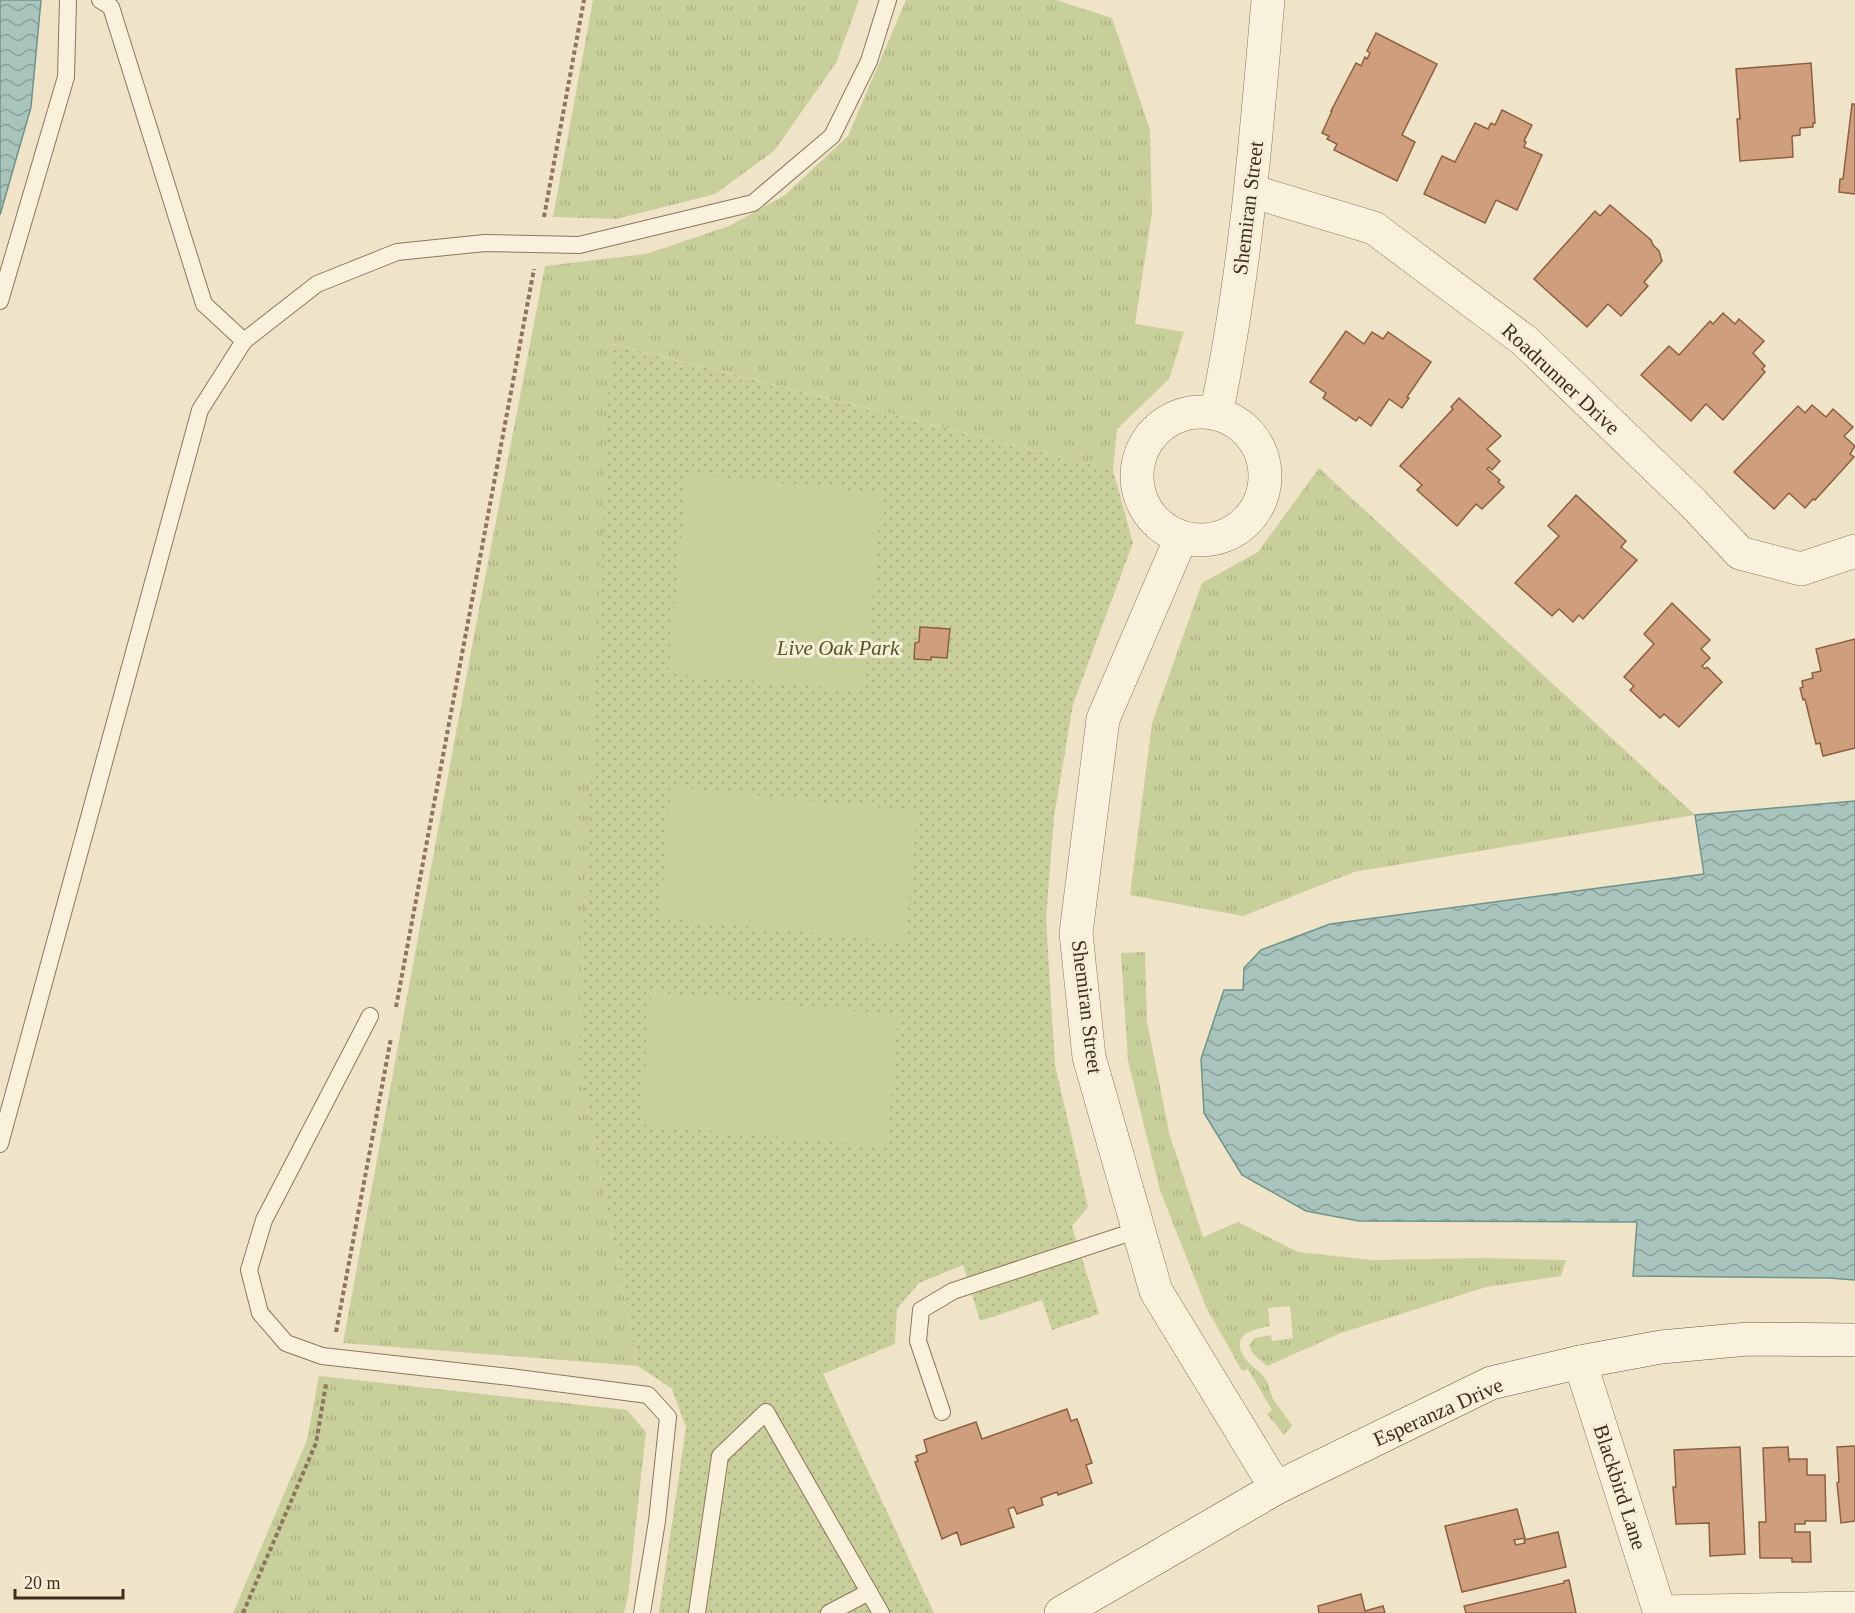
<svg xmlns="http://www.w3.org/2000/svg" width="1855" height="1613" viewBox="0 0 1855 1613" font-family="Georgia,serif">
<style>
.grass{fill:url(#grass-tufts)}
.park{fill:url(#park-dots)}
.pitch{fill:#c9cf9b}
.water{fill:url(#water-waves);stroke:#6f938a;stroke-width:1.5}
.building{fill:#cf9f7d;stroke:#8d5f41;stroke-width:1.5}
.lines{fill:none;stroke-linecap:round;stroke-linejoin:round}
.service-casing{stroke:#8d765c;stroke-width:18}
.minor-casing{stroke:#8d765c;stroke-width:34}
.secondary-casing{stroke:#6f573f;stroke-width:34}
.path{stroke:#8d765c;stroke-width:4;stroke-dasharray:4.5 3;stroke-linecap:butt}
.service{stroke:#faf1dc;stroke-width:16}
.minor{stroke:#faf1dc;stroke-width:33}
.secondary{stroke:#faf1dc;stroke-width:33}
.labels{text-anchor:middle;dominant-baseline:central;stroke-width:6;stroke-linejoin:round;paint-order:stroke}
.street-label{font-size:21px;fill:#3d2e20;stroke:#f7eed8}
.park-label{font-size:21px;font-style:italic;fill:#4d5a26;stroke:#f7eed8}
</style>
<defs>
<pattern id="grass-tufts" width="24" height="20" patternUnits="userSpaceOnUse" patternTransform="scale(1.5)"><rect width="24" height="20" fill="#c9cf9b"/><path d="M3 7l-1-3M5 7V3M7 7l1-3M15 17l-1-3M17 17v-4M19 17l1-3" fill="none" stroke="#aeb285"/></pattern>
<pattern id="park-dots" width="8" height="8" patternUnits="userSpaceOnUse" patternTransform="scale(1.5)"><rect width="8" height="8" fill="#c9cf9b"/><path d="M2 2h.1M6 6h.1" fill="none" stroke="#aeb285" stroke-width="1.8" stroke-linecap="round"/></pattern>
<pattern id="water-waves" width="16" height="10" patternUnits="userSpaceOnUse" patternTransform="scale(1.5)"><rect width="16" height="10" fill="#a9c4bc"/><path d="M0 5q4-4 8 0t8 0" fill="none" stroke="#8ba098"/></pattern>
</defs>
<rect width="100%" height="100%" fill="#f0e4c8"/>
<g class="grass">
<polygon points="593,0 859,0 836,63 774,151 715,194 616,219 553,217"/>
<polygon points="906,0 1056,0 1112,18 1150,130 1152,213 1135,324 1184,332 1169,379 1117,429 1113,470 612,344 578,1059 638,1366 343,1343 472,646 545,266 646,254 729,226 785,195 848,136"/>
<polygon points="1319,468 1695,815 1354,872 1243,916 1130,895 1152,723 1202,583 1258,552"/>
<path d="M1145,952l2,70 23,114 33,101 35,-15 60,30 74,8 110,-2 84,2 -5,16 -75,11 -145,46 -74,33 -14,-12 -4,-9 6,-7 16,-3 1,6 21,-3 -3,-32 -22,2 2,18c-17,3 -40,9 -26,31 5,8 15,13 20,20 5,7 6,15 9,22 6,9 14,18 19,27l-8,9 -17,-21 5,-4 -24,-41 -6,2 -36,-64 -46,-117 -32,-129 -7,-108z"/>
<polygon points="319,1376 627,1410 646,1432 628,1596 624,1613 233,1613 307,1440"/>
</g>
<polygon class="park" points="611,344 1113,470 1133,543 1073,704 1054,817 1046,919 1055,1065 1088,1207 1072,1226 1099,1314 1052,1330 1042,1300 980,1321 963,1265 919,1283 897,1309 895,1344 823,1374 934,1613 659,1613 686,1427 672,1389 638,1366 578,1059"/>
<g class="pitch">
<polygon points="687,474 882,493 864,691 669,673"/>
<polygon points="671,787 917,811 905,942 660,918"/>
<polygon points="652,992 898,1015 886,1147 640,1124"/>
</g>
<g class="water">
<polygon points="0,0 41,0 31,107 0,215"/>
<polygon points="1855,801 1855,1280 1829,1278 1633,1276 1637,1222 1359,1221 1306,1211 1242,1175 1204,1113 1201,1059 1224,990 1243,990 1244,968 1261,950 1330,924 1704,874 1695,815"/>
</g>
<g class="building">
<polygon points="1376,33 1437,64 1402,135 1415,142 1397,181 1334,150 1337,144 1327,139 1329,136 1322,133 1332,111 1331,111 1356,63 1361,66 1365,57 1367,59 1370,53 1367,51"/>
<polygon points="1811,63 1815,123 1813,123 1813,127 1800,128 1800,135 1792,136 1793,157 1740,161 1737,119 1740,119 1736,69"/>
<polygon points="1852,104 1855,104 1855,194 1839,192 1840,179 1843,179"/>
<polygon points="1502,110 1532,125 1524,141 1526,142 1524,147 1542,155 1517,210 1496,200 1485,223 1424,194 1442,156 1455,162 1475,123 1488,129 1491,123 1495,125"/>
<polygon points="1610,205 1651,240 1653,245 1659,251 1662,261 1644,282 1648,286 1621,316 1608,304 1587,327 1534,279 1595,211 1600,216"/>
<polygon points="1723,313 1735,324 1739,319 1764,341 1753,353 1765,366 1762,369 1765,372 1723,420 1706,404 1691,421 1641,375 1669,346 1679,355 1710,321 1713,324"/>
<polygon points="1346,331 1364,344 1372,332 1383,339 1388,332 1431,362 1407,397 1409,398 1402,408 1389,399 1371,426 1359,417 1356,421 1323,398 1326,393 1310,382"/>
<polygon points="1459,398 1501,436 1487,449 1500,461 1492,470 1489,467 1487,469 1500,480 1498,482 1504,487 1482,509 1476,504 1457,526 1417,490 1422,485 1400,466 1453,409 1451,407"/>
<polygon points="1812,405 1826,417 1833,409 1853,427 1844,436 1855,446 1850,454 1854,457 1815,500 1813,499 1805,508 1789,493 1774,509 1734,472 1798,406 1805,413"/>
<polygon points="1576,495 1626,541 1621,547 1637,560 1583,619 1579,615 1573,622 1559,609 1552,616 1515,583 1559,536 1548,526"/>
<polygon points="1672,603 1710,640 1701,649 1710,658 1702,666 1705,669 1707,667 1722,682 1679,727 1664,714 1660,718 1630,690 1634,686 1624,677 1654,644 1644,634"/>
<polygon points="920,627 950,629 947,658 931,657 931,660 914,659 915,643 919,642"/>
<polygon points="1855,639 1855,748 1823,756 1820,743 1816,744 1805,699 1803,700 1800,688 1803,687 1802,681 1813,678 1812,673 1821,671 1816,649"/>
<polygon points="1067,1409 1071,1421 1077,1419 1092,1463 1086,1465 1092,1483 1058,1495 1057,1492 1041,1498 1043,1505 1017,1514 1014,1507 1008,1509 1014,1527 961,1545 957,1532 942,1539 915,1462 918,1461 916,1456 927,1452 924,1440 976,1422 982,1439"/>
<polygon points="1855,1446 1855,1521 1841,1523 1837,1483 1839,1482 1837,1447"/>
<polygon points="1740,1447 1745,1554 1710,1556 1709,1523 1676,1524 1673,1487 1676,1487 1674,1450"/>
<polygon points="1788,1447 1789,1462 1790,1459 1807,1459 1807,1475 1825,1475 1826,1521 1805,1521 1805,1524 1795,1524 1795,1532 1810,1532 1811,1562 1792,1562 1792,1558 1760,1558 1759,1522 1766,1522 1763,1448"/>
<polygon points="1517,1509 1525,1538 1514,1540 1516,1545 1525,1543 1524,1540 1558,1532 1566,1567 1462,1592 1445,1526"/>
<polygon points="1569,1580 1576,1613 1466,1613 1464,1606 1564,1583 1564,1581"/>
<polygon points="1361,1594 1365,1611 1383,1606 1385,1613 1319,1613 1318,1606"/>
</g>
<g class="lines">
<g class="service-casing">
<g id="service">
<polyline points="100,0 111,7 204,304 244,341"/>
<polyline points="0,301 66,77 68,0"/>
<polyline points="370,1016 264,1220 249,1270 260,1313 286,1343 322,1356 510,1377 648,1395 668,1417 657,1521 642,1613"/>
<polyline points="0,1144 200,410 244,341 317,284 397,252 485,243 579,245 753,203 832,136 869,61 888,0"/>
<polyline points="942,1412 918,1341 921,1310 953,1291 1138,1230"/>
<polyline points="697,1613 720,1456 766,1412 881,1613"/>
<polyline points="829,1613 869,1592"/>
</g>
</g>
<g class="minor-casing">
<g id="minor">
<polyline points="1251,191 1374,228 1525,341 1693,503 1740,553 1801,569 1855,551"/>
<circle cx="1201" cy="476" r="64"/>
<path d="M1216,414c29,-137 40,-275 52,-414"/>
<polyline points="1181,538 1103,719 1076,933 1089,1057 1156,1291 1276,1488"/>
<polyline points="1580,1362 1660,1613"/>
<polyline points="1660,1612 1855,1608"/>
</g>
</g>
<g class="secondary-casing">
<polyline id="secondary" points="1061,1613 1276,1488 1491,1383 1580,1362 1661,1347 1748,1339 1855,1340"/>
</g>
<g class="path">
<polyline points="544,217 584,0"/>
<polyline points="396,1007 534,269"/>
<polyline points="336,1332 391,1038"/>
<polyline points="243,1613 316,1443 326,1384"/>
</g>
<use href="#service" class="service"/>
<use href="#minor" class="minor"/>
<use href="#secondary" class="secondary"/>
</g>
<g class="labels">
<g class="street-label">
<text transform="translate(1248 208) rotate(-83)">Shemiran Street</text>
<text transform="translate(1561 379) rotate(43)">Roadrunner Drive</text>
<text transform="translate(1087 1007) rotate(83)">Shemiran Street</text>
<text transform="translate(1438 1412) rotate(-24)">Esperanza Drive</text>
<text transform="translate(1620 1487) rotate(72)">Blackbird Lane</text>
</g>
<g class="park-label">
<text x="838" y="648">Live Oak Park</text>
</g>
</g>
<path d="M15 1589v9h108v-9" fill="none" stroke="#3d2e20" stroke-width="3"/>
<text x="24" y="1589" font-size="18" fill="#3d2e20" stroke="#f7eed8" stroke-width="4.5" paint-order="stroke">20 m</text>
</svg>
